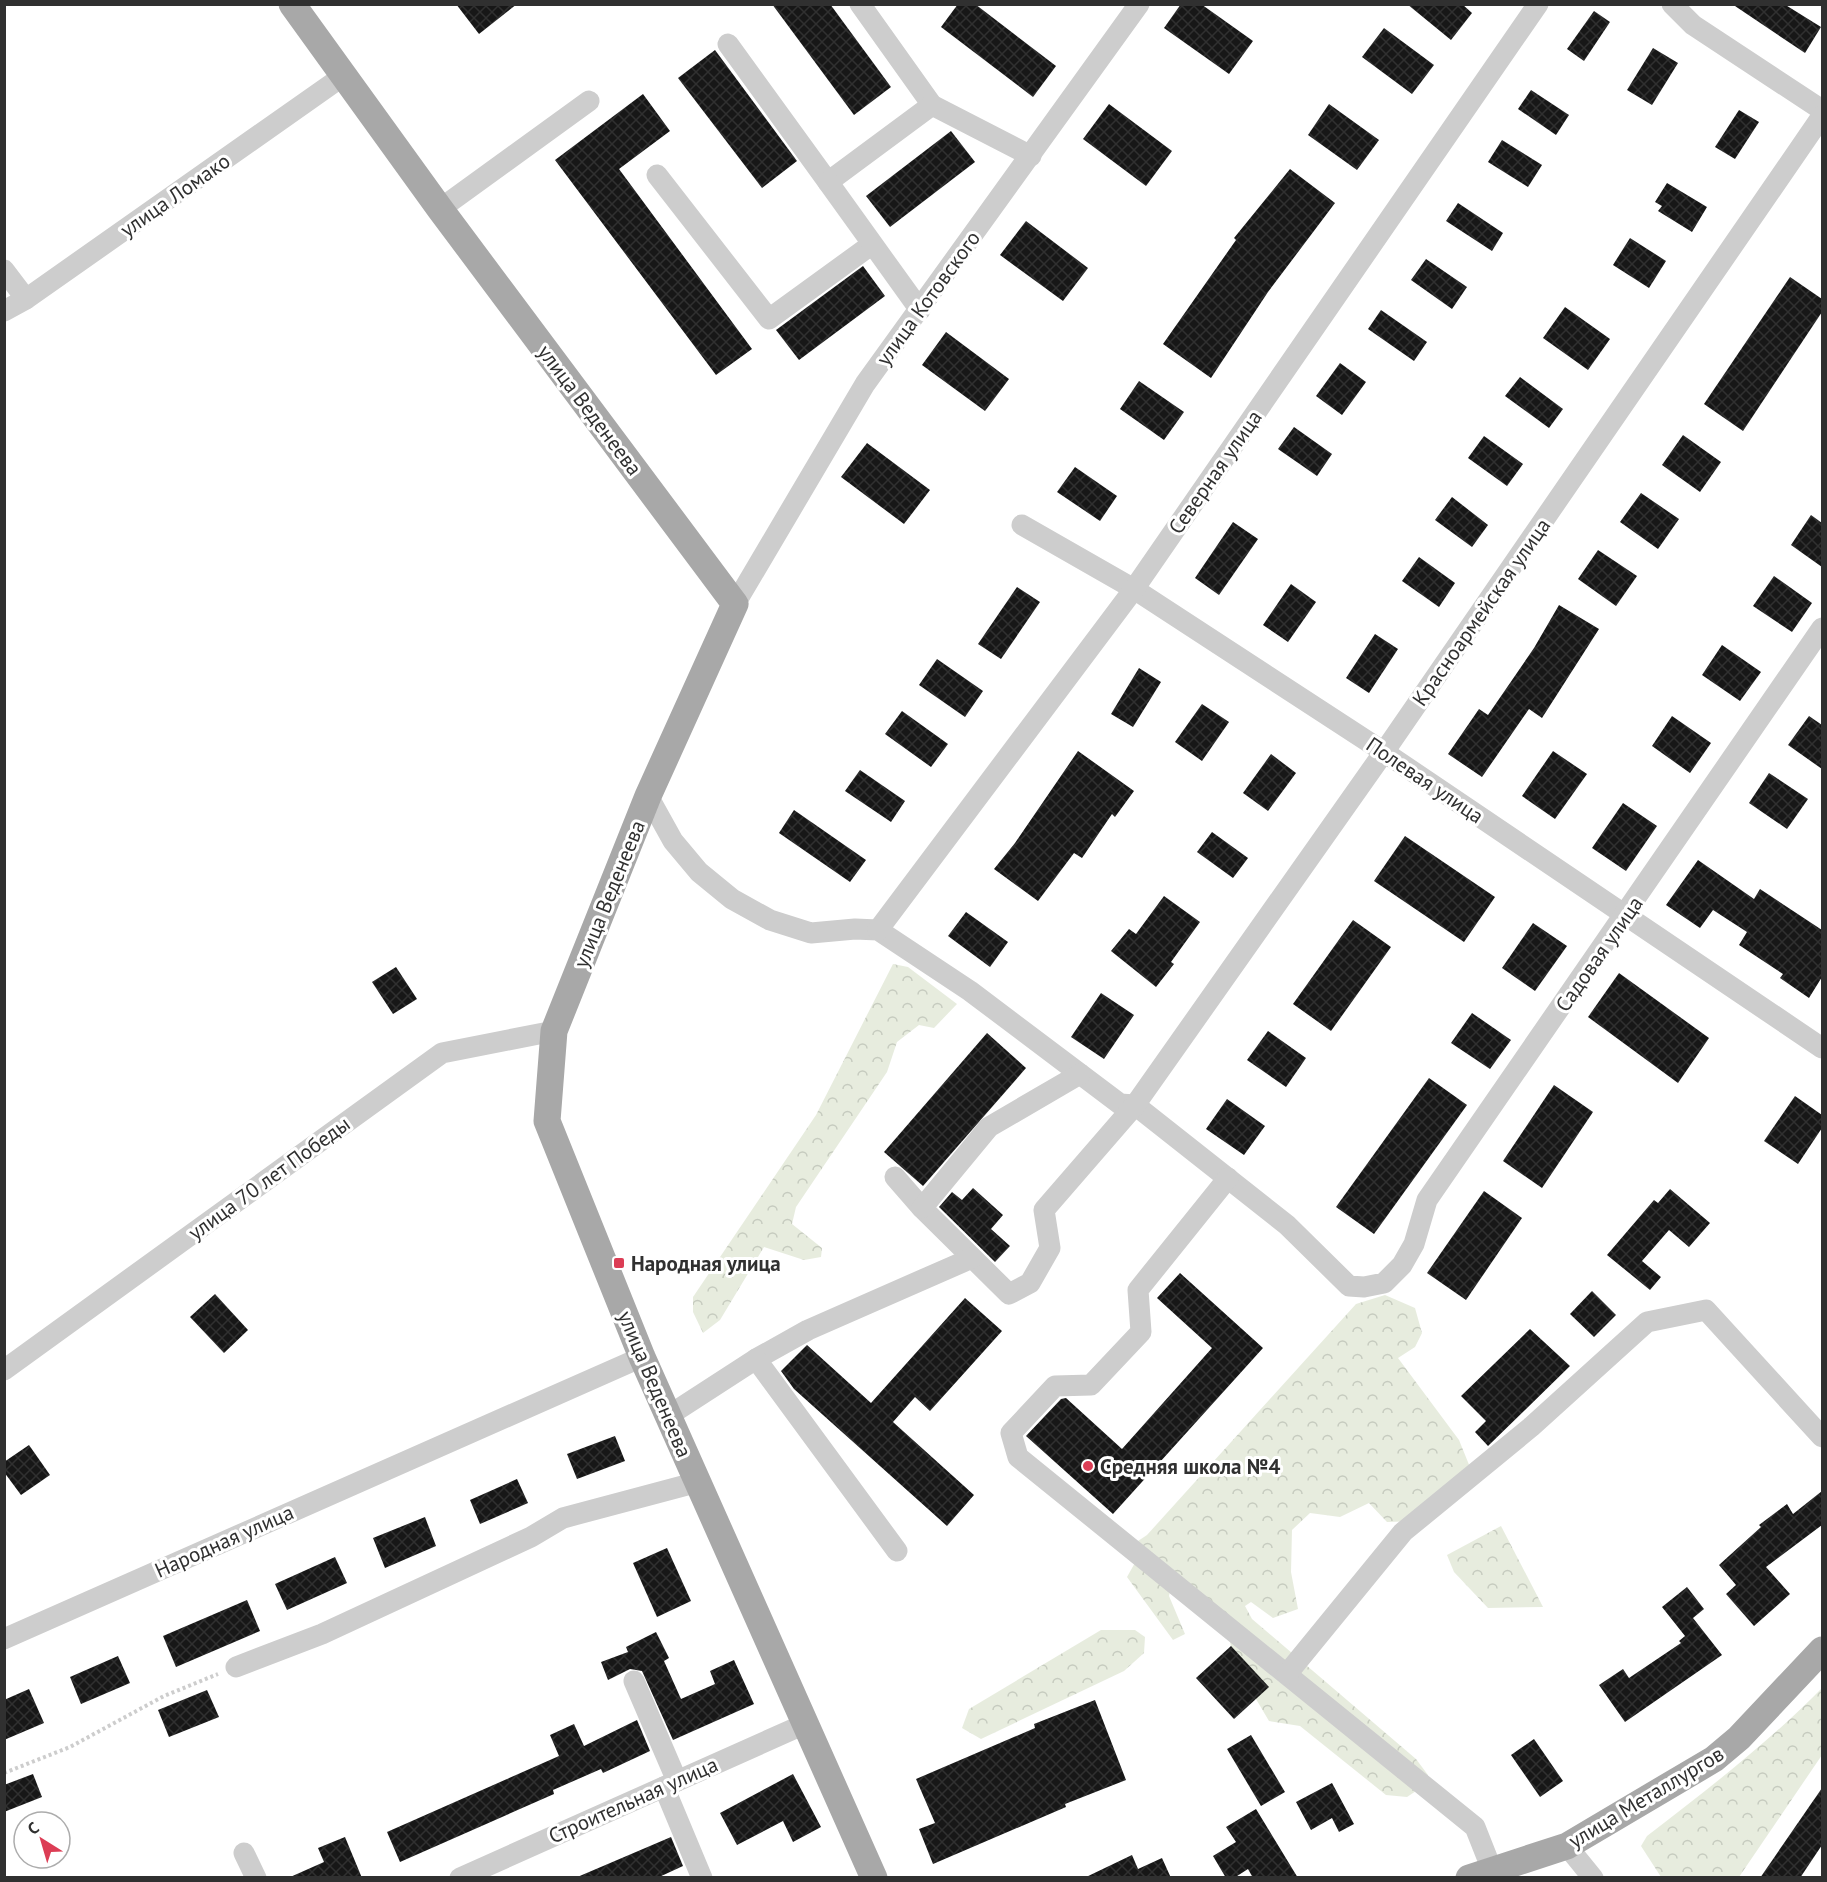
<svg xmlns="http://www.w3.org/2000/svg" width="1827" height="1882" viewBox="0 0 1827 1882" font-family="'PT Sans',sans-serif">
<style>
.forest{fill:url(#forest-crowns)}
.building{fill:url(#building-cross-hatch)}
.lines{fill:none;stroke-linecap:round;stroke-linejoin:round}
.path{stroke:#cdcdcd;stroke-width:4;stroke-dasharray:3 3;stroke-linecap:butt}
.minor{stroke:#cdcdcd;stroke-width:21}
.major{stroke:#a8a8a8;stroke-width:27}
.poi-dot{fill:#dc3d55;stroke:#fff;stroke-width:2}
.labels{text-anchor:middle;dominant-baseline:central;stroke-width:6;stroke-linejoin:round;paint-order:stroke}
.street-label{font-size:21px;fill:#303030;stroke:#fff}
.poi-label{font-size:21px;font-weight:bold;fill:#303030;stroke:#fff;text-anchor:start}
</style>
<defs>
<pattern id="forest-crowns" width="20" height="18" patternUnits="userSpaceOnUse" patternTransform="scale(1.5)"><rect width="20" height="18" fill="#e7ecde"/><path d="M2 6a3 3 0 1 1 6 0M12 15a3 3 0 1 1 6 0" fill="none" stroke="#c6cbbf"/></pattern>
<pattern id="building-cross-hatch" width="8" height="8" patternUnits="userSpaceOnUse" patternTransform="scale(1.5)"><rect width="8" height="8" fill="#171717"/><path d="M0 0l8 8M0 8l8-8" fill="none" stroke="#303030"/></pattern>
</defs>
<rect width="100%" height="100%" fill="#fff"/>
<g class="forest">
<polygon points="893,964 908,967 957,1004 934,1028 919,1025 897,1042 887,1072 796,1207 792,1224 822,1248 821,1257 804,1260 764,1247 720,1320 703,1333 693,1312 693,1297 816,1115"/>
<polygon points="1385,1295 1415,1308 1422,1333 1415,1347 1398,1358 1459,1440 1474,1477 1420,1521 1387,1522 1369,1503 1340,1517 1310,1513 1292,1530 1291,1572 1298,1609 1273,1618 1251,1602 1245,1606 1252,1619 1416,1759 1428,1775 1425,1785 1407,1797 1386,1795 1300,1726 1269,1721 1234,1662 1224,1611 1171,1586 1169,1596 1185,1634 1173,1640 1127,1577 1136,1561 1135,1543 1147,1535 1356,1304"/>
<polygon points="1501,1526 1543,1607 1488,1608 1454,1572 1447,1555"/>
<polygon points="1101,1630 1135,1630 1145,1637 1144,1653 1124,1671 981,1739 962,1728 969,1709"/>
<path d="M1822,1688v67l-83,122h-78l-20,-31 6,-10c60,-46 122,-94 175,-148z"/>
</g>
<g class="building">
<polygon points="456,4 517,4 479,34"/>
<polygon points="772,4 830,4 891,87 854,115"/>
<polygon points="958,4 975,4 1056,66 1033,97 941,27"/>
<polygon points="1181,4 1201,4 1253,41 1229,74 1164,28"/>
<polygon points="1407,4 1462,4 1472,13 1451,40"/>
<polygon points="1732,4 1784,4 1821,27 1805,53"/>
<polygon points="1594,11 1610,22 1584,61 1567,49"/>
<polygon points="1384,28 1434,65 1412,94 1362,57"/>
<polygon points="1653,48 1678,63 1652,105 1627,90"/>
<polygon points="715,50 797,161 762,188 678,78"/>
<polygon points="1531,90 1569,115 1556,135 1518,109"/>
<polygon points="643,94 670,131 619,169 752,349 716,375 555,160"/>
<polygon points="1109,104 1172,151 1146,186 1083,139"/>
<polygon points="1329,104 1379,140 1357,170 1308,135"/>
<polygon points="1739,110 1759,122 1735,159 1715,147"/>
<polygon points="951,131 975,162 890,227 866,196"/>
<polygon points="1502,140 1542,165 1528,187 1488,162"/>
<polygon points="1290,169 1335,203 1268,292 1211,378 1163,344 1236,240 1234,238"/>
<polygon points="1667,183 1707,207 1692,232 1658,211 1662,206 1655,202"/>
<polygon points="1458,203 1503,233 1492,251 1446,221"/>
<polygon points="1026,221 1088,268 1063,301 1000,255"/>
<polygon points="1630,238 1666,261 1649,288 1613,265"/>
<polygon points="1426,259 1467,287 1452,309 1411,280"/>
<polygon points="863,266 885,296 799,360 776,330"/>
<polygon points="1790,277 1822,299 1822,312 1743,431 1704,404"/>
<polygon points="1565,307 1610,339 1588,370 1543,338"/>
<polygon points="1381,310 1427,342 1414,361 1368,329"/>
<polygon points="946,332 1009,379 985,411 922,365"/>
<polygon points="1340,363 1366,382 1342,415 1316,396"/>
<polygon points="1520,377 1563,409 1549,428 1505,396"/>
<polygon points="1139,381 1184,412 1164,440 1120,409"/>
<polygon points="1294,427 1332,454 1317,476 1278,449"/>
<polygon points="1683,435 1721,462 1700,492 1662,465"/>
<polygon points="1484,436 1523,464 1507,486 1468,458"/>
<polygon points="867,443 930,490 904,524 841,477"/>
<polygon points="1075,467 1117,496 1100,521 1057,492"/>
<polygon points="1641,493 1679,519 1658,549 1620,522"/>
<polygon points="1452,497 1488,525 1472,547 1435,520"/>
<polygon points="1811,515 1822,523 1822,567 1791,545"/>
<polygon points="1233,522 1258,539 1219,595 1195,578"/>
<polygon points="1598,550 1637,576 1616,606 1578,579"/>
<polygon points="1419,557 1455,583 1439,607 1402,581"/>
<polygon points="1774,576 1812,603 1792,632 1753,606"/>
<polygon points="1291,584 1316,602 1288,642 1263,625"/>
<polygon points="1017,587 1040,602 1001,659 978,644"/>
<polygon points="1559,605 1599,629 1542,718 1529,709 1482,777 1448,754 1479,709 1488,715 1534,648"/>
<polygon points="1375,634 1398,649 1369,693 1346,678"/>
<polygon points="1722,645 1761,672 1740,701 1702,675"/>
<polygon points="937,659 983,691 965,717 919,685"/>
<polygon points="1139,668 1161,682 1133,727 1111,714"/>
<polygon points="1202,704 1229,722 1202,761 1175,742"/>
<polygon points="902,711 948,744 931,767 885,734"/>
<polygon points="1672,716 1711,743 1690,773 1652,746"/>
<polygon points="1809,716 1822,725 1822,769 1788,745"/>
<polygon points="1078,751 1134,791 1115,817 1112,814 1082,858 1074,853 1038,901 994,869 1015,843"/>
<polygon points="1553,751 1587,774 1555,819 1522,796"/>
<polygon points="1271,754 1296,773 1268,811 1243,793"/>
<polygon points="860,770 905,801 891,822 845,791"/>
<polygon points="1769,773 1808,799 1787,829 1749,803"/>
<polygon points="1623,803 1657,826 1626,871 1592,848"/>
<polygon points="794,810 866,860 850,882 779,833"/>
<polygon points="1212,832 1248,858 1233,878 1197,852"/>
<polygon points="1405,836 1495,897 1464,942 1374,881"/>
<polygon points="1698,860 1754,899 1760,889 1822,930 1822,977 1809,998 1780,978 1783,974 1739,945 1747,932 1713,910 1700,928 1666,905"/>
<polygon points="1164,896 1200,922 1171,962 1174,964 1156,987 1111,951 1129,929 1136,934"/>
<polygon points="966,912 1008,942 990,967 948,936"/>
<polygon points="1353,920 1391,947 1331,1031 1293,1004"/>
<polygon points="1533,923 1567,946 1535,991 1502,968"/>
<polygon points="396,967 417,999 393,1014 372,982"/>
<polygon points="1619,973 1709,1038 1678,1083 1588,1017"/>
<polygon points="1101,993 1134,1015 1104,1059 1071,1037"/>
<polygon points="1472,1013 1511,1040 1490,1069 1451,1043"/>
<polygon points="1268,1031 1306,1058 1286,1087 1247,1060"/>
<polygon points="987,1033 1026,1068 923,1186 884,1152"/>
<polygon points="1429,1078 1467,1105 1374,1234 1336,1207"/>
<polygon points="1554,1085 1593,1112 1542,1188 1503,1161"/>
<polygon points="1795,1096 1822,1115 1822,1128 1798,1164 1764,1141"/>
<polygon points="1227,1099 1265,1126 1244,1155 1206,1129"/>
<polygon points="973,1188 1003,1215 991,1229 1010,1246 995,1262 939,1207 952,1192 962,1200"/>
<polygon points="1670,1189 1710,1223 1689,1247 1669,1230 1642,1261 1661,1277 1650,1290 1607,1255 1654,1200 1658,1203"/>
<polygon points="1484,1191 1522,1218 1466,1300 1427,1273"/>
<polygon points="1180,1273 1263,1348 1113,1514 1026,1436 1061,1399 1066,1398 1122,1449 1212,1348 1157,1298"/>
<polygon points="1592,1291 1616,1315 1594,1337 1570,1314"/>
<polygon points="215,1294 248,1330 224,1353 190,1317"/>
<polygon points="965,1298 1002,1331 930,1411 915,1397 893,1422 974,1495 947,1526 794,1389 781,1371 807,1345 871,1403"/>
<polygon points="1530,1329 1570,1366 1488,1446 1475,1432 1486,1421 1461,1396"/>
<polygon points="615,1436 625,1461 577,1479 567,1454"/>
<polygon points="29,1445 50,1475 21,1495 4,1472 4,1462"/>
<polygon points="517,1479 528,1503 480,1524 470,1500"/>
<polygon points="1822,1491 1822,1525 1766,1567 1790,1594 1754,1626 1726,1594 1736,1585 1719,1565 1761,1527 1759,1525 1787,1504 1793,1514"/>
<polygon points="425,1517 436,1546 385,1568 373,1538"/>
<polygon points="667,1548 691,1601 657,1617 633,1563"/>
<polygon points="335,1557 347,1583 287,1610 275,1584"/>
<polygon points="1687,1587 1704,1609 1693,1618 1722,1655 1625,1722 1599,1685 1623,1669 1629,1678 1681,1643 1679,1641 1685,1636 1662,1607"/>
<polygon points="247,1600 260,1631 176,1667 163,1636"/>
<polygon points="656,1632 669,1658 664,1661 681,1699 715,1684 710,1671 734,1660 754,1704 673,1740 642,1671 630,1669 608,1680 601,1662 628,1652 626,1647"/>
<polygon points="1231,1646 1269,1687 1234,1719 1196,1678"/>
<polygon points="118,1656 130,1683 81,1704 70,1677"/>
<polygon points="29,1689 44,1723 4,1740 4,1700"/>
<polygon points="207,1690 219,1717 169,1737 158,1710"/>
<polygon points="1095,1700 1126,1780 1065,1804 1066,1807 933,1864 919,1829 935,1823 916,1779 1035,1728 1034,1724"/>
<polygon points="637,1720 650,1751 603,1773 601,1769 553,1790 554,1794 400,1862 387,1832 559,1756 550,1735 574,1724 584,1746"/>
<polygon points="1251,1735 1285,1792 1261,1806 1227,1749"/>
<polygon points="1534,1739 1563,1781 1540,1797 1511,1755"/>
<polygon points="33,1774 42,1797 4,1812 4,1785"/>
<polygon points="793,1774 821,1827 793,1842 783,1821 737,1845 720,1813"/>
<polygon points="1332,1783 1354,1824 1339,1832 1332,1818 1311,1830 1296,1802"/>
<polygon points="1822,1788 1822,1845 1800,1878 1760,1878"/>
<polygon points="1256,1809 1298,1878 1253,1878 1248,1869 1234,1878 1226,1878 1213,1856 1236,1842 1226,1827"/>
<polygon points="345,1837 362,1878 288,1878 324,1862 318,1848"/>
<polygon points="671,1837 683,1866 657,1878 575,1878"/>
<polygon points="1132,1855 1138,1869 1162,1858 1171,1878 1084,1878"/>
</g>
<g class="lines">
<polyline class="path" points="4,1773 70,1747 164,1696 218,1674"/>
<g class="minor">
<polyline points="860,4 932,105 1031,156"/>
<polyline points="1672,4 1693,25 1822,110"/>
<polyline points="728,44 828,182 932,105"/>
<polyline points="657,175 769,319 871,245"/>
<polyline points="828,182 920,310"/>
<polyline points="440,209 589,101"/>
<polyline points="4,270 26,299"/>
<polyline points="4,311 26,299 343,76"/>
<polyline points="1022,525 1134,589 1384,752 1822,1048"/>
<polyline points="735,604 865,384 1139,4"/>
<polyline points="648,796 673,841 699,872 732,899 770,920 811,933 855,929 878,930 970,991 1120,1104 1135,1105 1287,1225 1349,1286 1364,1287 1384,1283 1402,1265 1414,1244 1427,1200 1822,628"/>
<polyline points="878,930 1134,589 1538,4"/>
<polyline points="895,1177 922,1208 1009,1294 1030,1283 1050,1248 1044,1210 1135,1105 1384,752 1822,116"/>
<polyline points="1228,1178 1138,1290 1141,1332 1091,1385 1055,1386 1011,1433 1018,1457 1475,1827 1492,1870"/>
<polyline points="922,1208 989,1127 1080,1074"/>
<polyline points="756,1359 808,1330 972,1258"/>
<polyline points="4,1370 442,1053 554,1031"/>
<polyline points="668,1416 756,1359 897,1551"/>
<polyline points="4,1639 642,1357"/>
<polyline points="236,1667 322,1634 531,1537 563,1518 698,1482"/>
<polyline points="1287,1674 1403,1532 1531,1427 1647,1322 1706,1310 1822,1437"/>
<polyline points="634,1681 677,1781"/>
<polyline points="664,1787 702,1878"/>
<polyline points="1567,1846 1593,1878"/>
<polyline points="244,1853 256,1878"/>
<polyline points="460,1878 807,1723"/>
</g>
<g class="major">
<polyline points="292,4 440,209 735,604 648,796 554,1031 547,1121 642,1357 874,1878"/>
<polyline points="1469,1878 1567,1846 1714,1759 1739,1738 1822,1650"/>
</g>
</g>
<g class="poi-dot">
<rect x="613" y="1257" width="12" height="12" rx="3"/>
<circle cx="1088" cy="1466" r="6"/>
</g>
<g class="labels">
<g class="street-label">
<text transform="translate(175 195) rotate(-35)">улица Ломако</text>
<text transform="translate(928 298) rotate(-54)">улица Котовского</text>
<text transform="translate(590 410) rotate(53)">улица Веденеева</text>
<text transform="translate(1215 472) rotate(-55)">Северная улица</text>
<text transform="translate(1481 612) rotate(-55)">Красноармейская улица</text>
<text transform="translate(1425 780) rotate(34)">Полевая улица</text>
<text transform="translate(609 894) rotate(-68)">улица Веденеева</text>
<text transform="translate(1599 954) rotate(-55)">Садовая улица</text>
<text transform="translate(269 1178) rotate(-36)">улица 70 лет Победы</text>
<text transform="translate(655 1384) rotate(67)">улица Веденеева</text>
<text transform="translate(224 1541) rotate(-24)">Народная улица</text>
<text transform="translate(1646 1797) rotate(-31)">улица Металлургов</text>
<text transform="translate(633 1800) rotate(-24)">Строительная улица</text>
</g>
<g class="poi-label">
<text x="631" y="1263">Народная улица</text>
<text x="1100" y="1466">Средняя школа №4</text>
</g>
</g>
<rect width="1827" height="1882" fill="none" stroke="#303030" stroke-width="12"/>
<g transform="translate(42 1840) rotate(323)"><circle r="28" fill="#ffffff" stroke="#acacac" stroke-width="1.5"/>
<path d="M0-4.5L10 22L0 15L-10 22Z" fill="#dc3d55"/>
<text y="-9" font-size="16" font-weight="bold" text-anchor="middle" fill="#303030">С</text>
</g>
</svg>
